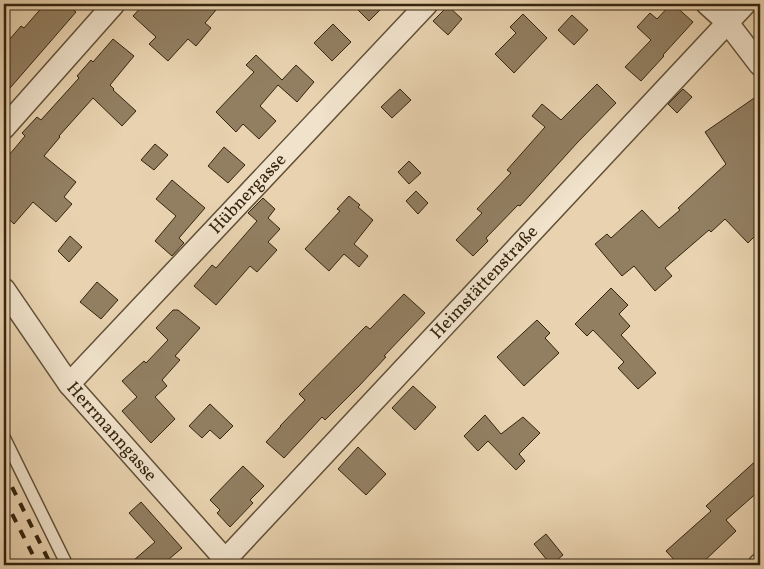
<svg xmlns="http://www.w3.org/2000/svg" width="764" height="569" viewBox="0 0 764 569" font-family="Vollkorn,serif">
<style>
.building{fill:#927f62;stroke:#35250f}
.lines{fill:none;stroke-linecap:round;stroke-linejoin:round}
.service-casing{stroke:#625037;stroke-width:14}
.minor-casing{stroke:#625037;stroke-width:24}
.service{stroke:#f0e2cb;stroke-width:11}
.minor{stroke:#f0e2cb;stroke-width:21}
.rail{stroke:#35250f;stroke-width:4;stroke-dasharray:9 9;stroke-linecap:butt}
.labels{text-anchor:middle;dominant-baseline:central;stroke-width:4;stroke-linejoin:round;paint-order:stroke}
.street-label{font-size:18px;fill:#35250f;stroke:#f0e2cb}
</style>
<rect width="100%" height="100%" fill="#e8d2af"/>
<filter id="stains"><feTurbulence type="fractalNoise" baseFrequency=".004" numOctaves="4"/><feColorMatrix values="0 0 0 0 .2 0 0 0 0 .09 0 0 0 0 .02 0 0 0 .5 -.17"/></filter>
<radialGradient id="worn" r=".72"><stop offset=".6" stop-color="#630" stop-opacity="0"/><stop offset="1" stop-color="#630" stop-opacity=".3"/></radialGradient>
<g class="building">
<polygon points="45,4 66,4 76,12 4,95 4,46 21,26 24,28"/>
<polygon points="144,4 221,4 205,23 211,28 196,46 188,39 168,61 149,44 156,37 133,16"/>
<polygon points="352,4 386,4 369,21"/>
<polygon points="671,4 673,4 693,22 663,55 664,56 641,81 625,67 651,40 637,27 650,13 657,19"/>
<polygon points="448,6 462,19 448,35 433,21"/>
<polygon points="523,14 547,38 514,73 495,54 516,33 510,27"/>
<polygon points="572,15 588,30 574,45 558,30"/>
<polygon points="333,24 351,42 332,61 314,43"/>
<polygon points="113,39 134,56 110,85 114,89 113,90 136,111 122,126 93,98 59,136 60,137 44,156 76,182 64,197 72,204 56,222 33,202 14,224 4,215 4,161 25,136 22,133 37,117 41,120 79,78 77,76 91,60 93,62"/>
<polygon points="256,55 282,80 296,65 314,82 297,102 278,85 260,106 276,121 259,139 243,124 236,132 216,112 254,72 246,65"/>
<polygon points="597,84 616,103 577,143 520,206 518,205 486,238 488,241 473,256 456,240 482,213 477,209 511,173 507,170 545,127 532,116 542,104 561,120"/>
<polygon points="400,89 411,100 392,118 381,107"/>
<polygon points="683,89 692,97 677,113 668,104"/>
<polygon points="760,94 760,231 748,243 725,219 711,232 709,230 665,268 672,276 655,291 634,266 622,276 595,244 607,234 611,238 642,210 659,228 680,210 678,208 726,164 705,132"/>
<polygon points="155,144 168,155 154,170 141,160"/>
<polygon points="224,147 245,165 228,183 208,166"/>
<polygon points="409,161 421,173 409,184 398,172"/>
<polygon points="172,180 205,208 179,238 184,243 172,256 155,241 176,216 156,199"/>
<polygon points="416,191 428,203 418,214 406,201"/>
<polygon points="349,196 360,205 358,207 373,220 354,244 368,256 359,267 344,254 329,271 305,249 340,211 337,209"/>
<polygon points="263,198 275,209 268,218 280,229 268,242 277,250 257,272 250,266 216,305 194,286 212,265 216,268 257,221 248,213"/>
<polygon points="70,236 82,247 69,262 58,251"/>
<polygon points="97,282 118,300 101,319 80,302"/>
<polygon points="611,288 628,305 619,314 630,326 621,335 656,373 638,389 618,368 624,362 593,330 587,336 575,324"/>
<polygon points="404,294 425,313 384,356 386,357 359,386 325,420 322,417 284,458 266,442 281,426 280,426 305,400 299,394 366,326 370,329"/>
<polygon points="173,310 178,310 200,328 175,356 180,360 162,380 167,386 155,397 175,419 151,443 122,411 137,397 122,381 144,361 146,363 168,340 156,328"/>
<polygon points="537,320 550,333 545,338 559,353 524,386 497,357"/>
<polygon points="413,386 436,407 415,430 392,408"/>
<polygon points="210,404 233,426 220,439 210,430 202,438 189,426"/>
<polygon points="485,415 501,434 523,417 540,433 519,454 525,461 516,470 488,441 478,451 464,436"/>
<polygon points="358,447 386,474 366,495 338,469"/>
<polygon points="760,457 760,490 726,520 736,531 700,565 679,565 666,551 711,511 706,506"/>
<polygon points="243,466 264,486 250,500 253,503 230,527 217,513 220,510 210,500"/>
<polygon points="141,502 182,548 162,565 128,565 155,542 129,513"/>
<polygon points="546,534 563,555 551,565 534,544"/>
</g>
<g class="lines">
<g class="service-casing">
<polyline id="service" points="4,437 67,565"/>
</g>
<g class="minor-casing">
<g id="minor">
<polyline points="707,4 727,22 760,65"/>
<polyline points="4,128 114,4"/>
<path id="s1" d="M4,289l65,95 161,181"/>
<path id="s2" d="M69,384l358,-380"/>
<path id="s3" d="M225,560l520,-556"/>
<polyline points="759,565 760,564"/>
</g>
</g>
<use href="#service" class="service"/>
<use href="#minor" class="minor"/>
<g class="rail">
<polyline points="4,471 51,565"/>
<polyline points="4,498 38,565"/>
</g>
</g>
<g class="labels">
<g class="street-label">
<text stroke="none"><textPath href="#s2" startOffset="261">Hübnergasse</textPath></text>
<text stroke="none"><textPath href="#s3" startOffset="380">Heimstättenstraße</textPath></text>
<text stroke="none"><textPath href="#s1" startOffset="179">Herrmanngasse</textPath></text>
</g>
</g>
<rect width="764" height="569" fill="none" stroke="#e8d2af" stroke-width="20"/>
<rect x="5" y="5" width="754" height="559" fill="none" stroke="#35250f" stroke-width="2.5"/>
<rect x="10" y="10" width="744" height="549" fill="none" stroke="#35250f"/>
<rect width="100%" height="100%" filter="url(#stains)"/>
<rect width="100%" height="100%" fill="url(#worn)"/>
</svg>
